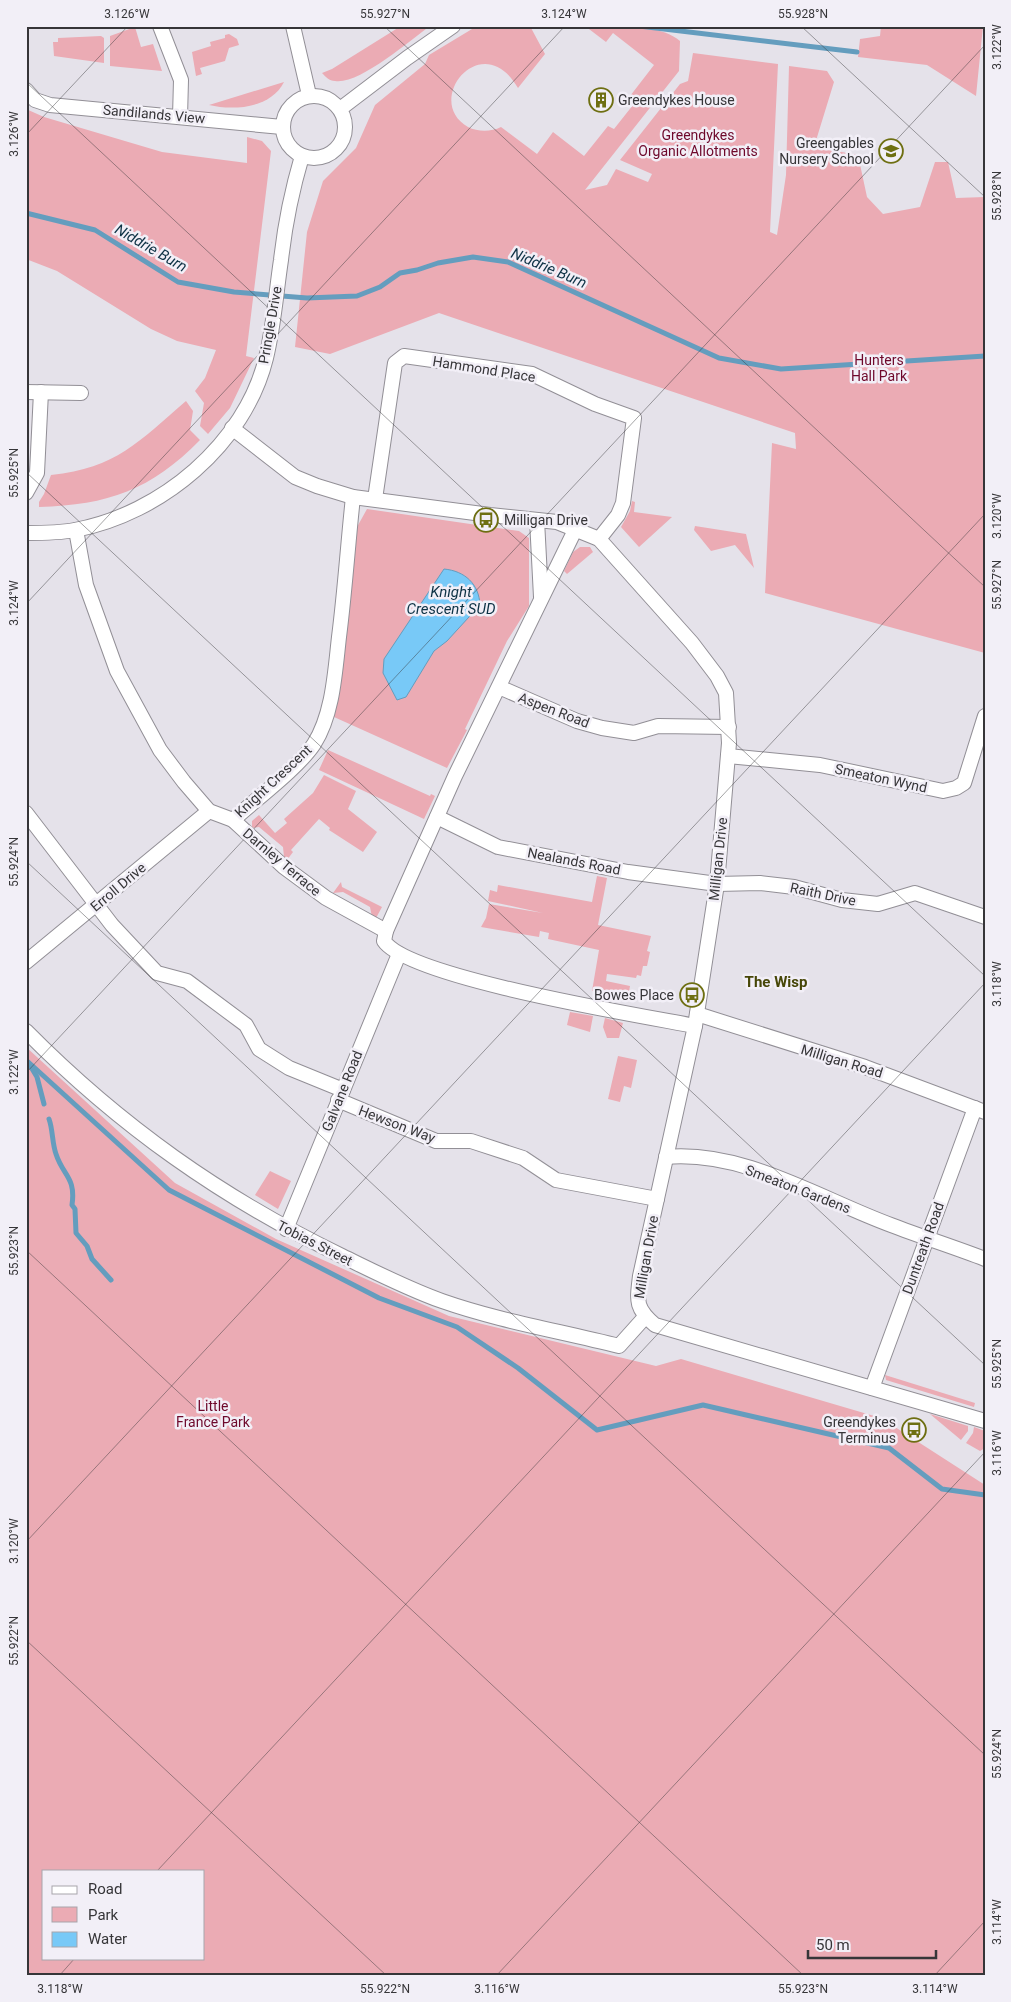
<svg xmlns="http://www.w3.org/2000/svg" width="1011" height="2002" viewBox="0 0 1011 2002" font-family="Roboto,sans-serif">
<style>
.green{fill:#ebabb4;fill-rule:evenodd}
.water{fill:#78c9f7;stroke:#649dbe}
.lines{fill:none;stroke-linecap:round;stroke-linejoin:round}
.stream{stroke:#649dbe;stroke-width:5}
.street-casing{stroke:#928f96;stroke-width:16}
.street{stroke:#fff;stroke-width:14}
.ticks{fill:none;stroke:#363538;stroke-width:1;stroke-opacity:0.45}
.labels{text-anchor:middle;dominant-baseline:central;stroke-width:5;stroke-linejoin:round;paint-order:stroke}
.poi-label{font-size:14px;fill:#363538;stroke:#f2eff7;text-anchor:end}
.street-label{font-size:14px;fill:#363538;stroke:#f2eff7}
.park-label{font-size:14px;fill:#6e082b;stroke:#f2eff7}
.water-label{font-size:15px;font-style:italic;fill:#0e3245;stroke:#f2eff7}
.neighbourhood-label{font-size:15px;font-weight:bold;fill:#474708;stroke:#f2eff7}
.neatline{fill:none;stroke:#363538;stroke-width:2}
.ticks-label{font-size:12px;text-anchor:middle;fill:#363538}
</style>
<rect width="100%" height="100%" fill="#e5e2ea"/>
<g class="green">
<path d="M401,26h29c-21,15 -71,59 -95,55 -6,0 -9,-4 -13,-8l10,-4z"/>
<path d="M477,26h53l15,28 -27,34c-36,-62 -96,13 -50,39 10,5 23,5 33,0l36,27 16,-22 31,24 24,-30 6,3 19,-24 -6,-5 27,-35 -41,-32 -7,9 -21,-16c27,0 74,-3 95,15l-1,30 -94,119 22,-5 9,-16 32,13 4,-8 -32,-14 60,-76 8,-3 5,-28 85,11 -8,168 7,3 9,-60 3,-109 38,5 7,11 -20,65 44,8 9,42 16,17 37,-7 15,-45h13l8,36 29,-1v456l-220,-60 7,-150 24,6 -1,-16 -356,-120 -109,41 -35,-7 12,-115 16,-51 33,-33 19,-43 50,-41 4,-9z"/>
<polygon points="881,26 983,26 976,96 927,65 858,57 860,39 880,36"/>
<polygon points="135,27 141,47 153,44 162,71 110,66 110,36"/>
<polygon points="229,34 237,39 239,45 229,48 225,61 200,68 202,74 196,76 192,52 211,46 210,42 225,38 225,35"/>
<polygon points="101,36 104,38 104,63 54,56 53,42 58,42 58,38"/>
<path d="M284,82c-13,26 -50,29 -75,23z"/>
<polygon points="26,109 44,117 162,152 247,163 247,137 262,141 271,151 246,356 254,358 230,408 208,434 200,426 204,403 195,391 205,378 216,350 177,341 151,329 57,271 26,259"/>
<path d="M186,401l7,10 -3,19 10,10c-49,50 -92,65 -161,67v-5l5,-8 7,-19c66,-7 87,-33 135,-74z"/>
<polygon points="632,501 635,502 634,512 672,517 639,547 621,527 630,511"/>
<polygon points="367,509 519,531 529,538 529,606 507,641 465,729 467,730 447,768 334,717 357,527"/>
<polygon points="695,526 746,534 754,568 735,545 711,551 694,530"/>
<polygon points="580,547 590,547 593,552 567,574 564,571 573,552"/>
<polygon points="328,750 430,796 431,794 435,796 424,819 319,770"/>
<polygon points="324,775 356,791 348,809 377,832 363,852 329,830 330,828 319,819 291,850 293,852 287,860 284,857 283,847 259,827 252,828 252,821 259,815 275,833 287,823 284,819 313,793"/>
<polygon points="597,876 607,878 598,925 651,936 647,951 650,952 647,966 643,966 641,976 637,975 636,978 607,974 606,981 630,986 628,997 592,991 599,950 548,939 549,933 540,931 539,937 481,927 486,918 489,904 543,913 488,901 490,890 497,892 498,885 592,902"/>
<polygon points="341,882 342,887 382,907 376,918 372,917 370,907 343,892 333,893"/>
<polygon points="570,1012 593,1016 590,1032 567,1025"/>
<polygon points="605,1018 623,1023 619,1038 607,1038 603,1027"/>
<path d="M26,1047l149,136 101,56 173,77 207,50 25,-7 200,59 104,67v491h-959zM44,1871h160v87h-160z"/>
<polygon points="618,1056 637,1060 631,1088 624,1086 620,1102 608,1099"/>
<polygon points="270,1171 291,1181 278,1209 255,1195"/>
<polygon points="885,1375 975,1403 974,1407 886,1380"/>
<polygon points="930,1414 968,1426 968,1431 961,1440"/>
<polygon points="974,1427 985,1431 985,1448 980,1451 966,1443 973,1433"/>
</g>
<path class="water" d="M444,569c21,2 35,15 36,36l-33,36 -13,10 -28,46 -9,3 -14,-27 1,-14z"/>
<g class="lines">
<g class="stream">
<polyline points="639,26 857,52"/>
<polyline points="26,213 95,230 178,282 234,292 307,298 357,296 380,287 400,273 417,270 438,263 473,257 508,262 719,358 781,369 985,356"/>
<polyline points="26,1060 169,1190 379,1298 457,1327 518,1368 597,1430 703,1405 889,1448 942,1489 985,1495"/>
<polyline points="31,1067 37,1077 44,1104"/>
<path d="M49,1119c4,11 3,24 7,35 7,22 20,23 16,51l3,4 1,24 11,13 5,13 19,21"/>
</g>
<g class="street-casing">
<g id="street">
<polyline points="160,26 181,80 180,117"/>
<polyline points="293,26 309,95"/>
<polyline points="26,90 35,100 50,105 282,127"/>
<circle cx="314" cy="127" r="31"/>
<polyline points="340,109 407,58 453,26"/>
<polyline points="26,392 81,393"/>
<path d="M232,428l63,49 22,9 36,11 137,18 67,7 42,17 93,104 25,33 9,17 3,50 -12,141 -22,142 -55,250c-3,25 -5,32 15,49l330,96"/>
<polyline points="26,493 37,473 41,392"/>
<polyline points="375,499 395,363 404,356 532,374 595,404 634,418 623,503 618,515 599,539"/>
<polyline points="537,520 541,597"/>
<path d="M576,528l-121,248 -69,155 -2,10c24,37 259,75 311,85"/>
<polyline points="76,530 86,585 117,671 160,750 184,782 209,811 233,820 284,867 326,898 386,931"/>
<path d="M26,533c17,0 33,0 49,-3 86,-16 170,-86 191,-172 8,-33 10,-65 15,-98 4,-36 11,-70 21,-104"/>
<polyline points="499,687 577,721 602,728 634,733 658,726 729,727"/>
<polyline points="728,756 820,765 943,791 956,788 964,783 985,716"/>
<polyline points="26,813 112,925 157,973 187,981 246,1025 259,1049 289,1068 343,1090"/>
<polyline points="437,817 498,847 628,872 717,884 760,883 794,887 842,900 878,904 915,893 985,917"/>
<path d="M233,820c22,-20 66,-53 81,-76 19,-30 21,-72 25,-107 6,-47 9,-94 14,-140"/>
<polyline points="26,962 209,811"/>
<polyline points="697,1014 865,1067 985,1112"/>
<path d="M26,1031c94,95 196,167 316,225 33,16 66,33 100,45 57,20 118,30 177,45l26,-29"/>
<polyline points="338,1100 436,1141 471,1141 523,1158 556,1180 657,1199"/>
<path d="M666,1157c78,-7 154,42 225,68 31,12 63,22 94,34"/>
<polyline points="286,1229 399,954"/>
<polyline points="872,1388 975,1108"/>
</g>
</g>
<use href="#street" class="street"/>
</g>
<path class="ticks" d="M384,26l601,561M801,26l184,171M26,82l959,894M26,135l102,-109M26,472l959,893M26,604l539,-578M26,861l959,894M26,1073l959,-1028M26,1250l778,726M26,1542l959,-1028M26,1640l361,336M157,1871l828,-888M59,1976l16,-18M496,1976l489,-524M934,1976l51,-55"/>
<defs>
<g id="building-ring" transform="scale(1.25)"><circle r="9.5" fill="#f2eff7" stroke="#6e6f12" stroke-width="1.5"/><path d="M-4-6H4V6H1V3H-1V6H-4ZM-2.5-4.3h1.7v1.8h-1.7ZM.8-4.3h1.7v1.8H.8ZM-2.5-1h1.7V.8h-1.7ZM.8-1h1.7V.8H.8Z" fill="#6e6f12"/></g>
<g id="school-ring" transform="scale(1.25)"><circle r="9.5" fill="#f2eff7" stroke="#6e6f12" stroke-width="1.5"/><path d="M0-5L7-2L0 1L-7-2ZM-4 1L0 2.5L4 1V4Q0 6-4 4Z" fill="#6e6f12"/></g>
<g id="bus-ring" transform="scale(1.25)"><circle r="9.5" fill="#f2eff7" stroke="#6e6f12" stroke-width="1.5"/><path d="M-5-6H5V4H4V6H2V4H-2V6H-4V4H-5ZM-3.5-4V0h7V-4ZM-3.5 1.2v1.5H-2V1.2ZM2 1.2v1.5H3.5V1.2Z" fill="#6e6f12"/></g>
</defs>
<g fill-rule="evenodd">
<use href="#building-ring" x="601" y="100"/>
<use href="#school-ring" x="891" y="151"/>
<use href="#bus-ring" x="486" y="520"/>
<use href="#bus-ring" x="692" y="995"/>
<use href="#bus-ring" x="914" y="1430"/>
</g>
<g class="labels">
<g class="poi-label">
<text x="618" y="100" text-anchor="start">Greendykes House</text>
<text x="874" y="143">Greengables<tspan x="874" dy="16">Nursery School</tspan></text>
<text x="504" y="520" text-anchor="start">Milligan Drive</text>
<text x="674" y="995">Bowes Place</text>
<text x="896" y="1422">Greendykes<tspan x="896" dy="16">Terminus</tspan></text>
</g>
<g class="street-label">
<text transform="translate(154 114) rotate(5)">Sandilands View</text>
<text transform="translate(270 325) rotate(-80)">Pringle Drive</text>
<text transform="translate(484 369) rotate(9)">Hammond Place</text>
<text transform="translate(554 710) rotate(21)">Aspen Road</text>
<text transform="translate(881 778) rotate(12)">Smeaton Wynd</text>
<text transform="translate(273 781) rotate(-43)">Knight Crescent</text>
<text transform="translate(718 859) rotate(-84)">Milligan Drive</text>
<text transform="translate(574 861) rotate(11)">Nealands Road</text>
<text transform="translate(282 862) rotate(40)">Darnley Terrace</text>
<text transform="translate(118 887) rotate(-40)">Erroll Drive</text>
<text transform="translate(823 894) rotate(12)">Raith Drive</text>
<text transform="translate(842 1061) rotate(17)">Milligan Road</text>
<text transform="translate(342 1091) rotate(-68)">Galvane Road</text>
<text transform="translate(397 1124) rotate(21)">Hewson Way</text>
<text transform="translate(798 1189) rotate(21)">Smeaton Gardens</text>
<text transform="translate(315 1243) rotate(27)">Tobias Street</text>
<text transform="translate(923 1248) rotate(-70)">Duntreath Road</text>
<text transform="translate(646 1257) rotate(-80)">Milligan Drive</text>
</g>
<g class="park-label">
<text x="698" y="135">Greendykes<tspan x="698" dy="16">Organic Allotments</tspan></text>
<text x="879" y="360">Hunters<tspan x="879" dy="16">Hall Park</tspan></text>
<text x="213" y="1406">Little<tspan x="213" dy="16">France Park</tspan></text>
</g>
<g class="water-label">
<text transform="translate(151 248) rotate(30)">Niddrie Burn</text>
<text transform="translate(549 268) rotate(23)">Niddrie Burn</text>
<text x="451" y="592">Knight<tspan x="451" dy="17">Crescent SUD</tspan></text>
</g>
<g class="neighbourhood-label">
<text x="776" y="982">The Wisp</text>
</g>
</g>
<rect width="1011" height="2002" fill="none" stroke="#f2eff7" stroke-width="55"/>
<rect x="42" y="1870" width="162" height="90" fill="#f2eff7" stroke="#a7a5ab"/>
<rect x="52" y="1886" width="25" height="8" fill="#ffffff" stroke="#a7a5ab"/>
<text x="88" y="1894" font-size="15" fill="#363538">Road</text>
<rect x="52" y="1907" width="25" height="15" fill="#ebabb4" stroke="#a7a5ab"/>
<text x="88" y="1920" font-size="15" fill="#363538">Park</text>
<rect x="52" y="1932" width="25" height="15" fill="#78c9f7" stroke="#a7a5ab"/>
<text x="88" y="1944" font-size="15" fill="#363538">Water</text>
<path d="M808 1950v8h128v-8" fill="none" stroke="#363538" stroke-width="2.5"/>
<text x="816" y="1950" font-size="15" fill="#363538" stroke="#f2eff7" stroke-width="4" paint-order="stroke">50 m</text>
<rect x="28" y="28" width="956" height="1946" class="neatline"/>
<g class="ticks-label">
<text x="127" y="18">3.126°W</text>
<text x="385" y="18">55.927°N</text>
<text x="564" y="18">3.124°W</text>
<text x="803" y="18">55.928°N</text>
<text transform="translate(997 47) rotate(-90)" y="4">3.122°W</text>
<text transform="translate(14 134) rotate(-90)" y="4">3.126°W</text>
<text transform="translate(997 196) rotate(-90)" y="4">55.928°N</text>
<text transform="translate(14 473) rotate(-90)" y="4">55.925°N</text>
<text transform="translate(997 516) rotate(-90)" y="4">3.120°W</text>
<text transform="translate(997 585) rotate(-90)" y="4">55.927°N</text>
<text transform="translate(14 603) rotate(-90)" y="4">3.124°W</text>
<text transform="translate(14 862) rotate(-90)" y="4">55.924°N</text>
<text transform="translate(997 984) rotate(-90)" y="4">3.118°W</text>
<text transform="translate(14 1072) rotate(-90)" y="4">3.122°W</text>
<text transform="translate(14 1251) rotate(-90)" y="4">55.923°N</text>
<text transform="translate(997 1364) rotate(-90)" y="4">55.925°N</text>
<text transform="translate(997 1453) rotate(-90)" y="4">3.116°W</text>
<text transform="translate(14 1541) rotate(-90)" y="4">3.120°W</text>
<text transform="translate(14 1641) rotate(-90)" y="4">55.922°N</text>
<text transform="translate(997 1754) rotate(-90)" y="4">55.924°N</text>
<text transform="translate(997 1922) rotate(-90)" y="4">3.114°W</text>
<text x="60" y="1993">3.118°W</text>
<text x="385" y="1993">55.922°N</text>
<text x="497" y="1993">3.116°W</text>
<text x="803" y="1993">55.923°N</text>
<text x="935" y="1993">3.114°W</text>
</g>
</svg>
